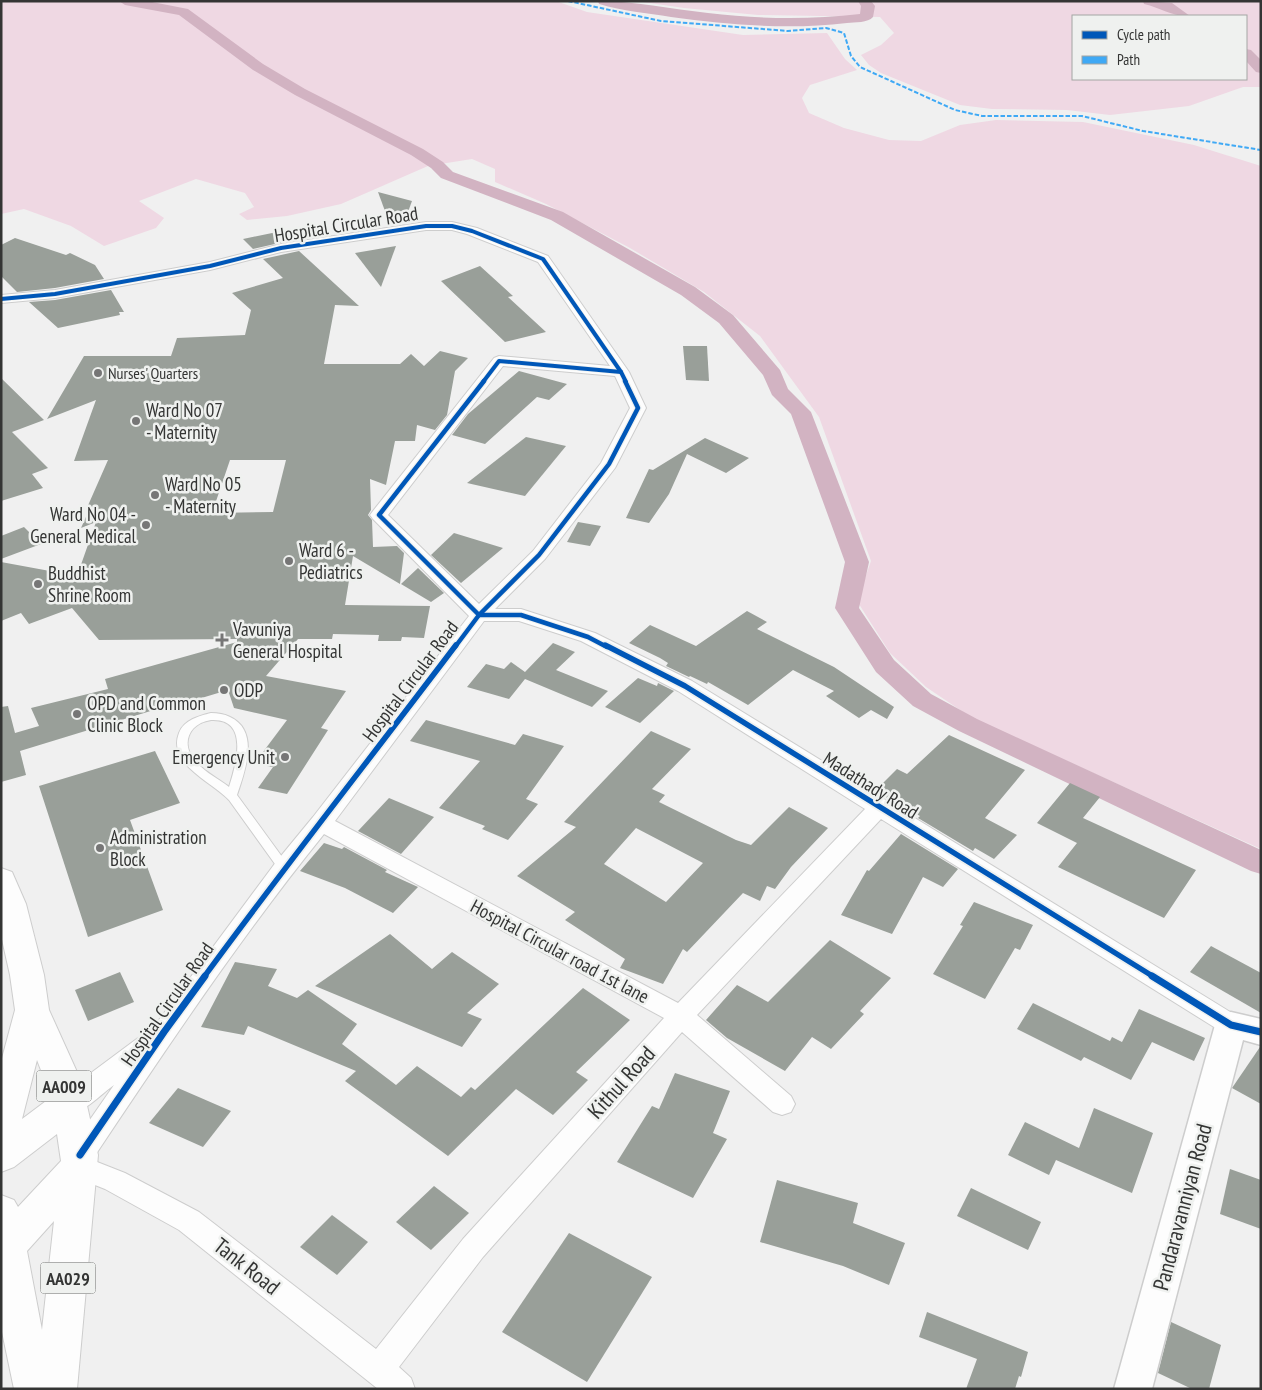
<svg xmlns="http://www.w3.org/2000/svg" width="1262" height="1390" viewBox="0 0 1262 1390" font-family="'PT Sans Narrow',sans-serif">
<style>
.green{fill:#efd8e3;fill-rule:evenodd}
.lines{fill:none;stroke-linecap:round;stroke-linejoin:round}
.canal{fill:#d2b3c2;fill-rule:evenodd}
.building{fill:#999f99;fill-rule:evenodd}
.service-casing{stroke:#cdcdcd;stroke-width:2}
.minor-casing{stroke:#cdcdcd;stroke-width:2}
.tertiary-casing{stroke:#cdcdcd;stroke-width:3}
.trunk-casing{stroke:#cdcdcd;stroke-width:2}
.service{fill:#fdfdfd;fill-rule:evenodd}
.minor{fill:#fdfdfd;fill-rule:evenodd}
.tertiary{fill:#fdfdfd;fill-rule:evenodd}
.trunk{fill:#fdfdfd;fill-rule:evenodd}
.quiet{stroke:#3fa9f5;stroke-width:2;stroke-dasharray:4.5 2;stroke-linecap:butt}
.cycleway-far3-casing{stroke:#eff1ef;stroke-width:5.5}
.cycleway-far2-casing{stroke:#eff1ef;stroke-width:7}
.cycleway-far1-casing{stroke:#eff1ef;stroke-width:9}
.cycleway-casing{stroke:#eff1ef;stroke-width:10}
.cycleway-far3{stroke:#0057b8;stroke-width:4}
.cycleway-far2{stroke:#0057b8;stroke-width:4.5}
.cycleway-far1{stroke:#0057b8;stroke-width:5.5}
.cycleway{stroke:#0057b8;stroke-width:7}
.poi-dot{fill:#767676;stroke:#eff1ef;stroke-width:2}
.labels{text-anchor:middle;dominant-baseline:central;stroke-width:5;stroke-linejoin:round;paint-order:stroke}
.far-poi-label{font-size:16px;fill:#343534;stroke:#eff1ef;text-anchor:start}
.shield{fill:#eff1ef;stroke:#6c6d6c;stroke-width:1}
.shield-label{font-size:18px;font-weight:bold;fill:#343534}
.street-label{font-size:19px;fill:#343534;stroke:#eff1ef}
.poi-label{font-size:19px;fill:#343534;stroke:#eff1ef;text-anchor:start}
.near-street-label{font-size:22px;fill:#343534;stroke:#eff1ef}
</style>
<rect width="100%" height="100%" fill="#f0f0f0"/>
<g class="green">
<polygon points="1,1 556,1 587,12 743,35 827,33 845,59 857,70 810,85 802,98 809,113 844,128 889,140 921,141 960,125 996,120 1083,122 1194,145 1261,166 1261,849 972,718 926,687 890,653 857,601 871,561 819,417 760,336 704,292 630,248 546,204 495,182 495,169 472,159 428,166 341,204 287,216 247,220 239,214 254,207 245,193 196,179 139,201 164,218 156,228 104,246 71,226 24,209 1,214"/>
<path d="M636,1h625v86h-18l-54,19 -79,9 -43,-5 -75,-1 -32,-4 -79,-32 -12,-8 -8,-10 20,-10 13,-12 -14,-16 -122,-2 -74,-7zM1073,16h173v63h-173z"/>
</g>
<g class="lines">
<g class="canal">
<polygon points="119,1 147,1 188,9 263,64 305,89 423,149 443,162 453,172 563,212 695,287 733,315 780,370 788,389 811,412 869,562 859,608 894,660 931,694 977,719 1261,850 1261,874 1251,871 959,731 913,706 876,672 835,608 845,562 791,414 772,395 763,375 719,323 681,295 551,220 441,178 431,168 411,155 295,95 253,70 179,15 125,5"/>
<path d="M598,1c36,0 73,8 110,12 50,6 101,7 152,1l1,-8 -3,-5h13l4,5 -2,11c-5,6 -18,5 -26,6 -58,7 -118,2 -176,-6 -24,-4 -48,-6 -72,-13z"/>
<path d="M1143,1l29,2 18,13c-17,1 -29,-8 -46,-12z"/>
<polygon points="1246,49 1251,50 1261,60 1261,73 1256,72 1246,61"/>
</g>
</g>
<g class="building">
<polygon points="378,192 412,201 405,220 389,222"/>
<polygon points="277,232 288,241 253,249 243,239"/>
<polygon points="15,238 66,255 70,253 95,265 104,279 55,288 17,292 1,276 1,245"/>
<polygon points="396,246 381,287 355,253"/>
<path d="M299,251l60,55 -24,-1 -11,59h76l11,-10 13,12 16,-15 28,7 -13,13 -8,44 -12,15 -18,-5 -2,16h-20l-9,44 -16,-6 1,31 -3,5 4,5 1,27 24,-1 7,7 -4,31 -47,-28 -8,49 85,1 -6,32 -22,-1 -1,4h-23l1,-6 -46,-1 -1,5h-34l-32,37 80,15 -25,37 7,2 -41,64 -29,-6 15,-21 -19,-3 33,-44 -53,-12 -6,-18 -43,13 -5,-1 -160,49 6,24 -25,7v-75l7,-1 7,27 24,-7 -8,-18 77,-19 -3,-10 132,-37v-3l-138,1 -27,-32 -43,16 -8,-11 -20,8v-59l76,14 19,-54 -15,6 8,-18h-3l22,-50 -34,1 22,-61 -49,19 37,-63h87l6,-18 68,-3 6,-25 -19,-17 51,-15 -20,-19zM230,460h56l-13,52 -61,1z"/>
<polygon points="480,266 513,296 508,297 546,332 505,342 441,281"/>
<polygon points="111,290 124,312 119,312 120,315 58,328 29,302 55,300"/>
<polygon points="683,346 707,346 709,381 686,380"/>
<polygon points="519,371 567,384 549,400 537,397 485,444 452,435 468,414"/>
<polygon points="1,378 44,420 12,432 48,468 32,474 43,488 1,501"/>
<polygon points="526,437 566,446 525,496 467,483"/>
<polygon points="705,438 749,458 726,473 687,454 669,494 649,523 626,518 649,469 653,470"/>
<polygon points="578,522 601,526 590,546 567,542"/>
<polygon points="24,527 41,544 1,559 1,536"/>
<polygon points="454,533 503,548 461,583 431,555"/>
<polygon points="418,568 444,593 431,602 401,584"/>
<polygon points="747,611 767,622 757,629 834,667 894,707 887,719 871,710 859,718 826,696 834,691 793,670 748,705 708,682 707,684 690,676 689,677 666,666 668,663 660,658 629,643 650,625 696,646"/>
<polygon points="553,643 575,652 556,670 608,691 592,707 525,679 509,699 467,687 486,664 504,669 511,662 525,672"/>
<polygon points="638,678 657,686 658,683 674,691 640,723 605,707"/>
<polygon points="426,720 515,745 523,734 564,746 526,799 538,804 508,840 482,829 485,826 439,808 480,761 410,741"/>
<path d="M651,731l40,18 -39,40 13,6 -6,7 77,38 15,5 38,-38 39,21 -37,39 -16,22 -8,-3 -7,15 -17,-8 -56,59 -4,-3 -20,35 -43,-16 5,-9 -60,-39 10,-8 -58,-36 59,-49 -12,-5zM636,828l67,35 -37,39 -62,-38z"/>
<polygon points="949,735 1025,770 985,818 1017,835 994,859 975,848 973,851 918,818 920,816 875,791 897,769 907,774"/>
<polygon points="155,751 180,803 130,820 163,910 88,937 39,786"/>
<polygon points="1070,783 1100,797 1083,818 1196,870 1164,918 1058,867 1077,843 1037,823"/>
<polygon points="389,798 434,817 401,854 358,831"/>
<polygon points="901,834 958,869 943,887 923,877 892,934 841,915 867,870 869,871"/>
<polygon points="324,843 342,849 344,847 387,870 385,872 418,887 393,913 345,888 300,871"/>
<polygon points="974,902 1033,925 1020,950 1015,948 985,999 933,974 963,926 960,925"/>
<polygon points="390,934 432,969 452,952 499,984 467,1013 482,1019 462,1047 315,986"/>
<polygon points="830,940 891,978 860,1011 864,1014 831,1049 812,1037 785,1071 727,1038 706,1020 737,985 768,1002"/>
<polygon points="1211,946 1261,973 1261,1013 1190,972"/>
<polygon points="235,962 277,969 268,986 297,998 308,990 357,1024 342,1044 396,1085 417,1066 461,1097 471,1087 475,1090 583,988 630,1020 576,1072 588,1080 553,1115 516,1089 448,1156 345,1081 356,1071 248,1026 244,1035 201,1027"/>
<polygon points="120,972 134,1002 88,1021 75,990"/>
<polygon points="1033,1003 1110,1041 1112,1037 1122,1042 1139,1009 1205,1038 1194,1061 1152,1042 1131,1080 1084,1057 1081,1061 1017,1029"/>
<polygon points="1260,1047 1261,1047 1261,1104 1232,1088"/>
<polygon points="675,1073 730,1091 713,1133 727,1139 693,1198 617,1162 652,1106 659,1109"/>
<polygon points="178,1088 231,1111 203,1147 149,1123"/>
<polygon points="1094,1108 1153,1133 1132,1193 1056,1160 1049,1175 1008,1155 1025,1122 1079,1148"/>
<polygon points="1230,1169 1261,1180 1261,1229 1220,1214"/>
<polygon points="777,1180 858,1203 853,1223 905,1243 889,1285 843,1266 760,1242"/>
<polygon points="434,1186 469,1213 431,1250 396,1222"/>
<polygon points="971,1188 1041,1222 1028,1250 957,1216"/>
<polygon points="332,1215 368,1242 337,1275 300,1247"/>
<polygon points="569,1233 652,1277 587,1382 502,1332"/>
<polygon points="927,1312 1028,1352 1021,1377 1019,1376 1015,1389 966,1389 977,1359 919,1337"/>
<polygon points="1171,1322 1221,1345 1209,1389 1192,1389 1158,1373"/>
</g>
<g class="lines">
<g class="service-casing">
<path id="service" d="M211,713c7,0 13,1 19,4 30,14 15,54 7,78l51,70 2,3 -2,3h-8l-51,-71c-17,-18 -62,-36 -50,-67 5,-13 20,-17 32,-20zM211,720c39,-2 25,45 18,67 -10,-8 -23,-14 -32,-24 -17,-17 -10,-39 14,-43z"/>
</g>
<g class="minor-casing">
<path id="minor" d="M426,222h26l25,6 71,28 81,116 17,36 -31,60 -70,91 -50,50h26l74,24 97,48 548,337 3,7 -3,7 -9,3 -9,-3 -341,-213 -184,196 94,81 4,8 -4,8 -9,3 -9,-3 -91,-80 -199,225 -84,110 12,11 4,11h-37l-199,-159 -74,-41 -35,-14 -4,-8 3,-7 -2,-5 4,-8 43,-62c-16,11 -34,34 -54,27l-4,-8 4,-8 82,-61 8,-3 126,-170 37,-45 156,-201 -96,-97 -3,-4 3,-4 121,-153 5,-2 111,10 -72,-104 -71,-28 -15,-4h-26l-145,22 -71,18 -155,28 -54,5v-8l54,-5 155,-28 71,-18zM503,366l112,10 15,32 -29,55 -68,88 -54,53 -91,-89zM484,621h35l62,20 97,50 187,118 -187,194 -343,-182zM324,834l340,184 -201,221 -87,110 -177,-137 -74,-39 -33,-13c74,-111 148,-222 232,-326z"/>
</g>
<g class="tertiary-casing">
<polygon id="tertiary" points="1231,1012 1261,1019 1261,1045 1243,1040 1152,1389 1114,1389 1215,1025 1220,1016"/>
</g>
<g class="trunk-casing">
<path id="trunk" d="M1,868l11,4 14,32 18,71 5,35 33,73 16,72 -21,234h-63l-13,-62v-132l13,5 4,7 43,-46 -4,-27 -43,33 -13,5v-110l14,-52 -5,-35 -9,-40zM37,1060l9,23 4,15 -28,21zM54,1221l-12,109 -15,-79z"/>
</g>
<use href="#service" class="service"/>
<use href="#minor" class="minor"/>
<use href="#tertiary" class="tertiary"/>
<use href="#trunk" class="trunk"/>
<polyline class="quiet" points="568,1 661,21 788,31 826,28 844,33 851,56 860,67 955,110 982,116 1082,116 1143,131 1261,150"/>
<g class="cycleway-far3-casing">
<g id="cycleway-far3">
<polyline points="1,299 55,294 210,266 281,248 426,226 452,226 472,231 543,259 621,372 626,382"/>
<polyline points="483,382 499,361 621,372"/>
</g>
</g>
<g class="cycleway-far2-casing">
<g id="cycleway-far2">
<polyline points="484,381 379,515 479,615 521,615 588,637 607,647"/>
<polyline points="455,647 479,615 539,555 609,464 638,408 625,381"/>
</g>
</g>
<g class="cycleway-far1-casing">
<g id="cycleway-far1">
<polyline points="605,645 685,686 1154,977"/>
<path d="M204,977c82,-112 168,-221 252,-332"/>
</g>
</g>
<g class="cycleway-casing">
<g id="cycleway">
<polyline points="1152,976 1231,1025 1261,1032"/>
<polyline points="80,1155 164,1032 205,976"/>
</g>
</g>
<use href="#cycleway-far3" class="cycleway-far3"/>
<use href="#cycleway-far2" class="cycleway-far2"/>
<use href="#cycleway-far1" class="cycleway-far1"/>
<use href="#cycleway" class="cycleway"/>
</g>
<g class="poi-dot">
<circle cx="98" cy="373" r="5"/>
<circle cx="136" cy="421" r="5"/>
<circle cx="155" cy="495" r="5"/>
<circle cx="146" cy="525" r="5"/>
<circle cx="289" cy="561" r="5"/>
<circle cx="38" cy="584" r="5"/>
<path d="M219.5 632.5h5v5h5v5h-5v5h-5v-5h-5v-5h5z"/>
<circle cx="224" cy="690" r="5"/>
<circle cx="77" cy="714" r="5"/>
<circle cx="285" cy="757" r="5"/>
<circle cx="100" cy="848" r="5"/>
</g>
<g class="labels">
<g class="far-poi-label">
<text x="108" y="373">Nurses' Quarters</text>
</g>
<g class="shield">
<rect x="36.5" y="1070.5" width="55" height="31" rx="4"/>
<rect x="40.5" y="1262.5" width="55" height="31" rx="4"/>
</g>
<g class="shield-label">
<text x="64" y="1086">AA009</text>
<text x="68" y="1278">AA029</text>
</g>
<g class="street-label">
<text transform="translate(346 224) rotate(-9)">Hospital Circular Road</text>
<text transform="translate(410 681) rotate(-53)">Hospital Circular Road</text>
<text transform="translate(871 785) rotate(32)">Madathady Road</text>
<text transform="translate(560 951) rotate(28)">Hospital Circular road 1st lane</text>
<text transform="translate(167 1004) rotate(-55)">Hospital Circular Road</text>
</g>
<g class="poi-label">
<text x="146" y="410">Ward No 07<tspan x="146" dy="22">- Maternity</tspan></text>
<text x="165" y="484">Ward No 05<tspan x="165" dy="22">- Maternity</tspan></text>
<text x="136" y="514" text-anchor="end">Ward No 04 -<tspan x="136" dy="22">General Medical</tspan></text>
<text x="299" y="550">Ward 6 -<tspan x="299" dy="22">Pediatrics</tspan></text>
<text x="48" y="573">Buddhist<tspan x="48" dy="22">Shrine Room</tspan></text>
<text x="233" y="629">Vavuniya<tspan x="233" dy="22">General Hospital</tspan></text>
<text x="234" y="690">ODP</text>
<text x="87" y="703">OPD and Common<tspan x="87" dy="22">Clinic Block</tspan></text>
<text x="275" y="757" text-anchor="end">Emergency Unit</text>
<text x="110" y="837">Administration<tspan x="110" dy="22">Block</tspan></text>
</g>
<g class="near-street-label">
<text transform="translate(621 1082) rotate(-48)">Kithul Road</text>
<text transform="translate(1182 1207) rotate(-75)">Pandaravanniyan Road</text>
<text transform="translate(247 1266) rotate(38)">Tank Road</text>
</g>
</g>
<rect width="1262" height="1390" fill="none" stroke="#343534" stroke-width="5"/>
<rect x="1072" y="15" width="175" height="65" fill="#eff1ef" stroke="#a4a6a4"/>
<rect x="1082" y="31" width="25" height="8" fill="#0057b8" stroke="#a4a6a4"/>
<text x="1117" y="40" font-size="15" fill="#343534">Cycle path</text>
<rect x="1082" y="56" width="25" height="8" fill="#3fa9f5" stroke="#a4a6a4"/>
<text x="1117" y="65" font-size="15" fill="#343534">Path</text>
</svg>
